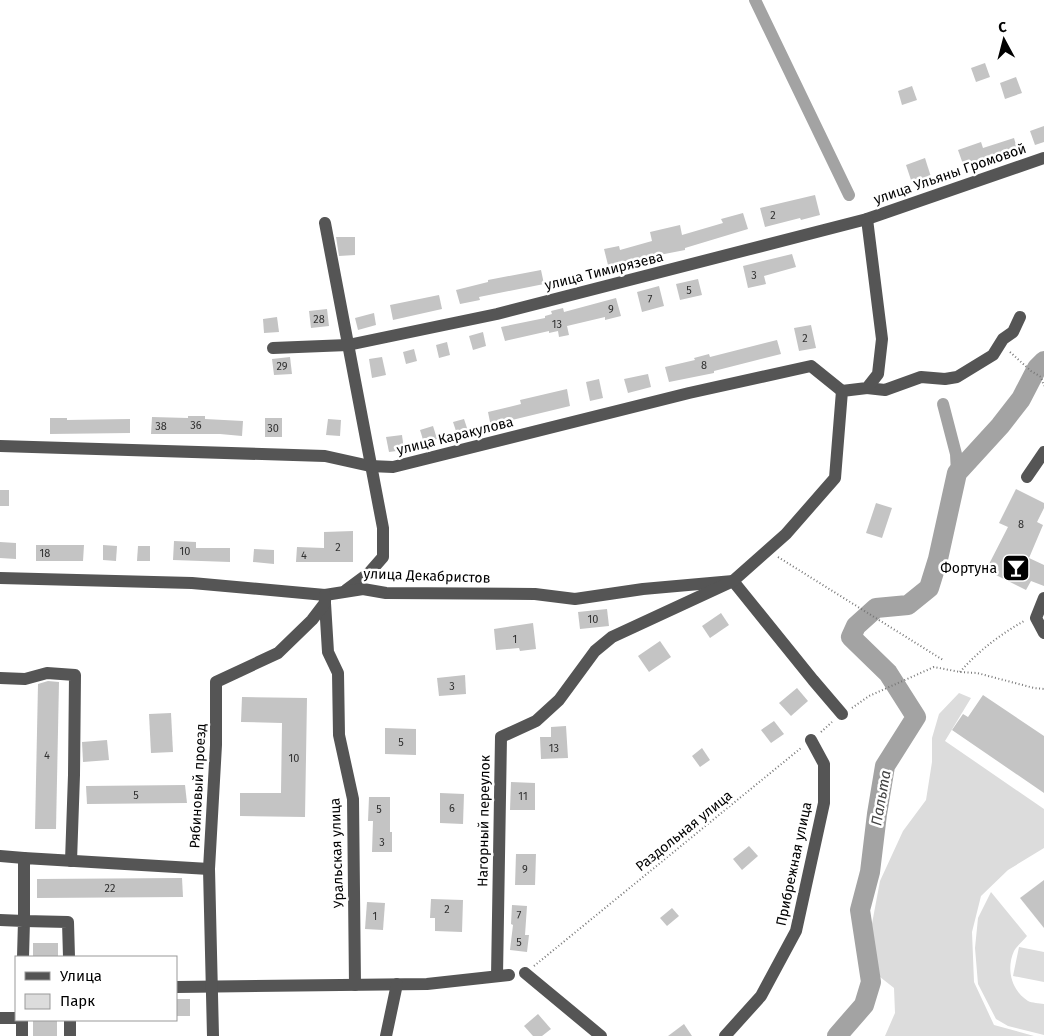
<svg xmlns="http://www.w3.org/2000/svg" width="1044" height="1036" viewBox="0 0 1044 1036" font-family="'Fira Sans',sans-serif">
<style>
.green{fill:#dcdcdc}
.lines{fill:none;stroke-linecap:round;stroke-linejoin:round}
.canal{stroke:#a3a3a3;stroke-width:12}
.river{stroke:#a3a3a3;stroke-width:20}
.building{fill:#c4c4c4}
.path{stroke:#777;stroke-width:2;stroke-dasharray:1 2.5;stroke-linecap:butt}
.minor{stroke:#555;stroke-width:12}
.labels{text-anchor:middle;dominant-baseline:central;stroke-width:5;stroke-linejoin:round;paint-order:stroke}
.number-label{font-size:11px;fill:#313131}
.street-label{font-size:14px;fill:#000;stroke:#fff}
.poi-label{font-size:14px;fill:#000;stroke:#fff;text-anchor:end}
.water-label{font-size:15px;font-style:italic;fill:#444;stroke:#fff}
</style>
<rect width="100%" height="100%" fill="#fff"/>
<g class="green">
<polygon points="959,693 971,698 945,741 1044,809 1044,848 1008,870 981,896 972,932 974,982 994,1025 1034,1036 885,1036 895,1013 894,988 875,973 871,929 880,881 903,831 926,800 932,762 932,738 939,714"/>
<path d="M991,892l36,44c-4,5 -10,10 -13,15 -8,18 -3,39 14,50 4,2 11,2 16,3v31l-36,-9 -12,-7 -18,-35 -3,-36 3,-30z"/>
<polygon points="1019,947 1044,952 1044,982 1013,976"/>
</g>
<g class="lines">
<g class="canal">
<polyline points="755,0 849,195"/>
<polyline points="943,404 956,454 957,473"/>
</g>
<polyline class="river" points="837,1036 864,1005 871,982 860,910 870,872 877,814 885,766 916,717 888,673 851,637 856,626 876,608 908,605 929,588 938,559 957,473 1000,426 1021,399 1037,368 1044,361"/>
</g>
<g class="building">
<polygon points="985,63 990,77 976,82 971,68"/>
<polygon points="1016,77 1022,93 1005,99 1000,83"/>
<polygon points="912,86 917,100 902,105 898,91"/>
<polygon points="1044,126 1044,142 1035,145 1030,131"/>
<polygon points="1014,138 1018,152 1000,158 999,155 964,167 958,150 981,142 983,148"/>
<polygon points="925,158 931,177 912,183 906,165"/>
<polygon points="815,195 820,215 801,220 800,218 765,227 760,208"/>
<polygon points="743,213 748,229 685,248 685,250 608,265 604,249 619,246 620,250 652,241 650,232 680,225 682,235 723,223 721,219"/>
<polygon points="336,237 355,237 355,255 339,256"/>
<polygon points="792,254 796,267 764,276 766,284 748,288 743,266"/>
<polygon points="541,270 544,284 479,297 480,300 460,304 456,290 488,282 488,280"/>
<polygon points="698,279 702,295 680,300 676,284"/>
<polygon points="659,286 664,306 642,312 637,292"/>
<polygon points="439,295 442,309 393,320 390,305"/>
<polygon points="616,298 621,316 605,320 605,317 567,326 569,335 559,337 558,331 549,333 549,331 505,341 501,327 545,318 545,316 552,314 551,311 563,308 564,312"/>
<polygon points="327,309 329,326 311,328 309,311"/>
<polygon points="374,313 376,325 358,330 355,318"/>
<polygon points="277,317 279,332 264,333 263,319"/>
<polygon points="811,325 816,348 799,351 794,328"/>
<polygon points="483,332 486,346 473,350 469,336"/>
<polygon points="777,340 781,354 714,371 714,373 669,382 665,367 695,360 694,358 709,354 710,357"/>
<polygon points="447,342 450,355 439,358 436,345"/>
<polygon points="414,349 417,361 406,364 403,352"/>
<polygon points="290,357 292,374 274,375 272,359"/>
<polygon points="382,357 386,375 372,378 369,359"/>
<polygon points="648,374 651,387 628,393 624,379"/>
<polygon points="599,379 603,398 590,401 586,382"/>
<polygon points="567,389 570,406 512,420 512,421 491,427 488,412 521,404 520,400"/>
<polygon points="188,416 205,416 205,419 243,421 242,436 220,434 151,434 152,417 188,418"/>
<polygon points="50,418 67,418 67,420 130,419 130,433 50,434"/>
<rect x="265" y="418" width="17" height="19"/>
<polygon points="328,419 341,420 340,436 326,435"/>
<polygon points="464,419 468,431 457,434 453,422"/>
<polygon points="433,426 437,439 424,443 420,430"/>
<polygon points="402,435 404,450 389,452 386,437"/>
<polygon points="1016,489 1044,503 1044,508 1037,522 1043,525 1029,558 1044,565 1044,586 1031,581 1026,590 986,570 1008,527 999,523"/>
<rect x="0" y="490" width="9" height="16"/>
<polygon points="876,503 892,508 882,538 866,533"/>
<polygon points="353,531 353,562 296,562 297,547 324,548 324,532"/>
<polygon points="174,541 196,542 196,548 230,548 230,562 173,560"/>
<polygon points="0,542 16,543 16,559 0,558"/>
<polygon points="36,545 84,545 83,561 36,561"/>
<polygon points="103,545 117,546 116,561 103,560"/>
<polygon points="138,546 150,546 150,561 137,561"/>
<polygon points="254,549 274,550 274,564 253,562"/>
<polygon points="607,609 609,626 580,629 578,612"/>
<polygon points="721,613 729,625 710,638 702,626"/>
<polygon points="533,623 536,649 520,651 519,648 496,650 494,629"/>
<polygon points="660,641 671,657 649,672 638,656"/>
<polygon points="465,675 466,694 439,696 437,678"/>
<polygon points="48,681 59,682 56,829 35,829 38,684"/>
<polygon points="797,688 808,701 791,716 779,703"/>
<polygon points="983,695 1044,736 1044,793 952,730 963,714 968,717"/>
<polygon points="242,697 307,698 305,817 240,816 240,793 281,793 282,723 241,722"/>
<polygon points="171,713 173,752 151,753 149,714"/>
<polygon points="774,721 784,734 771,743 761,730"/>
<polygon points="566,726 568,758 541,759 540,737 551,737 551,727"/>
<polygon points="385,728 416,729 416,755 385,754"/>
<polygon points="107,740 109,760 83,762 82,742"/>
<polygon points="702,748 710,760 700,767 692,756"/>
<polygon points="511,782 535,783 535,810 510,810"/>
<polygon points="185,785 187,803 87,804 86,786"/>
<polygon points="440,793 464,794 463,824 440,823"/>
<polygon points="369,797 390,797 390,832 392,832 392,852 372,852 373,821 368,821"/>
<polygon points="749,846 758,856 742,870 733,859"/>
<polygon points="516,854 536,854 535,885 515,885"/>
<polygon points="182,878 183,897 37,898 37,879"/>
<polygon points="1044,880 1044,928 1020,898"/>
<polygon points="431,899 463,900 462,932 435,931 435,918 430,918"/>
<polygon points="367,902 385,903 383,930 365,929"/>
<polygon points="512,905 527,906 525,935 529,935 527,952 510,950 513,925 511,924"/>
<polygon points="672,908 679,916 667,926 660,918"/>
<rect x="33" y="943" width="25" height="14"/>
<rect x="176" y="999" width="14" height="17"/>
<polygon points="538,1014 551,1029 542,1036 533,1036 524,1026"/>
<rect x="33" y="1020" width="24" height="16"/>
<polygon points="684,1024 692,1036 668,1036"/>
</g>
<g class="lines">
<g class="path">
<polyline points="1010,352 1031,371 1041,377 1044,386"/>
<polyline points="778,557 943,660"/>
<path d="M960,672c18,-21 41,-38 64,-51"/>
<polyline points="852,708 869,696 934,667 960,672 977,673 1034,688 1044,689"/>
<polyline points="821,732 832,722"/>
<polyline points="534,966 801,748"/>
</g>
<g class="minor">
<polyline points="325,223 383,528 383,557 369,573 346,590"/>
<polyline points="273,348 348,345 497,314 867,219 1044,158"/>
<polyline points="867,388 885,390 921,377 945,379 957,377 993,355 1003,339 1013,332 1020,317"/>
<polyline points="0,446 325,456 370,466 393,467 689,393 811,366 842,391"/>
<polyline points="1027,477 1044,452"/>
<polyline points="0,578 192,583 325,595 363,589 386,593 535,594 575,599 643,589 733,581 813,680 842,714"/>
<polyline points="1044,598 1036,618 1044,633"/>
<polyline points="325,603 328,652 338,673 339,735 353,799 355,985"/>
<polyline points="0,678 25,679 47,673 75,675 74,775 71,861"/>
<polyline points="0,856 24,858"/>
<polyline points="0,920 24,921 23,957"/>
<polyline points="69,957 68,922 24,921 24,858 209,869"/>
<polyline points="525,973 601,1036"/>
<polyline points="497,976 501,737 536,721 559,700 595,651 612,637 733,581 786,534 835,478 842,391 867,388 878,374 882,339 867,219"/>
<polyline points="176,987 427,984 509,975"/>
<polyline points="0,1018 16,1018"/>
<polyline points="70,1020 70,1036"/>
<polyline points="22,1036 22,1020"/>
<polyline points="213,1036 209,869 216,745 216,682 278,653 312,620 325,603 325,595"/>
<polyline points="386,1036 397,984"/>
<polyline points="725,1036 761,996 796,931 824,803 824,764 811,740"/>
</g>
</g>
<defs>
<g id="bar-square" transform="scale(1.4375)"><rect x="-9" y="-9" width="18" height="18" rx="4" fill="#000" stroke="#fff"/><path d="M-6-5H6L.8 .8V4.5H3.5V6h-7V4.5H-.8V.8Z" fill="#fff"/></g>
</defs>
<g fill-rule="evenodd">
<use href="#bar-square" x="1016" y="568"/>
</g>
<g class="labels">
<g class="number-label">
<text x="773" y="215">2</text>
<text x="754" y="275">3</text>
<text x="689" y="290">5</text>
<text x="650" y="299">7</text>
<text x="611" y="309">9</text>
<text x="319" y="319">28</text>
<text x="557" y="324">13</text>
<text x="805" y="338">2</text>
<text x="704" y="365">8</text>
<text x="282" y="366">29</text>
<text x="196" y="425">36</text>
<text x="161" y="426">38</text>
<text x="273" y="428">30</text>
<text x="1021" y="524">8</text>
<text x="338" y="547">2</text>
<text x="185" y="551">10</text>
<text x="45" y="553">18</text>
<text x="304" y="555">4</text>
<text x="593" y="619">10</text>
<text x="515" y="639">1</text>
<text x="452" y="686">3</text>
<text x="401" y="742">5</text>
<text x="554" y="748">13</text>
<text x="47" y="755">4</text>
<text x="294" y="758">10</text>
<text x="136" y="795">5</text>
<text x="523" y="796">11</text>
<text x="452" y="808">6</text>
<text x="379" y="809">5</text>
<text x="382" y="842">3</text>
<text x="525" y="869">9</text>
<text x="110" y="888">22</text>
<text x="447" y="909">2</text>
<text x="519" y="915">7</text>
<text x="375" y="916">1</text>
<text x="519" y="942">5</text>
</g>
<g class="street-label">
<text transform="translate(950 174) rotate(-19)">улица Ульяны Громовой</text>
<text transform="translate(604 271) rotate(-14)">улица Тимирязева</text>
<text transform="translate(455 436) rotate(-14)">улица Каракулова</text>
<text transform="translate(427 576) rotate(2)">улица Декабристов</text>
<text transform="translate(198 786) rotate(-87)">Рябиновый проезд</text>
<text transform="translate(484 821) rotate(-89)">Нагорный переулок</text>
<text transform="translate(684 831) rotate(-39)">Раздольная улица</text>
<text transform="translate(337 853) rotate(-92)">Уральская улица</text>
<text transform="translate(794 864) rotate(-78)">Прибрежная улица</text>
</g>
<g class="poi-label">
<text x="997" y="568">Фортуна</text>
</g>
<g class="water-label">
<text transform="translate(881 798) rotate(-80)">Пальта</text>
</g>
</g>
<rect x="15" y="956" width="162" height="65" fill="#ffffff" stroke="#999999"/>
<rect x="25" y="972" width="25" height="8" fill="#555555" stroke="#999999"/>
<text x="60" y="981" font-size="15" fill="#000000">Улица</text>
<rect x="25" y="994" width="25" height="15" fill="#dcdcdc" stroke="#999999"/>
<text x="60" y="1006" font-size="15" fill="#000000">Парк</text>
<g transform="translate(1004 40) rotate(353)" stroke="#ffffff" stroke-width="4" paint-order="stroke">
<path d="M0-4L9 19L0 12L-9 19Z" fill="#000000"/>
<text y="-8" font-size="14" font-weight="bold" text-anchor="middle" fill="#000000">С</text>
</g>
</svg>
